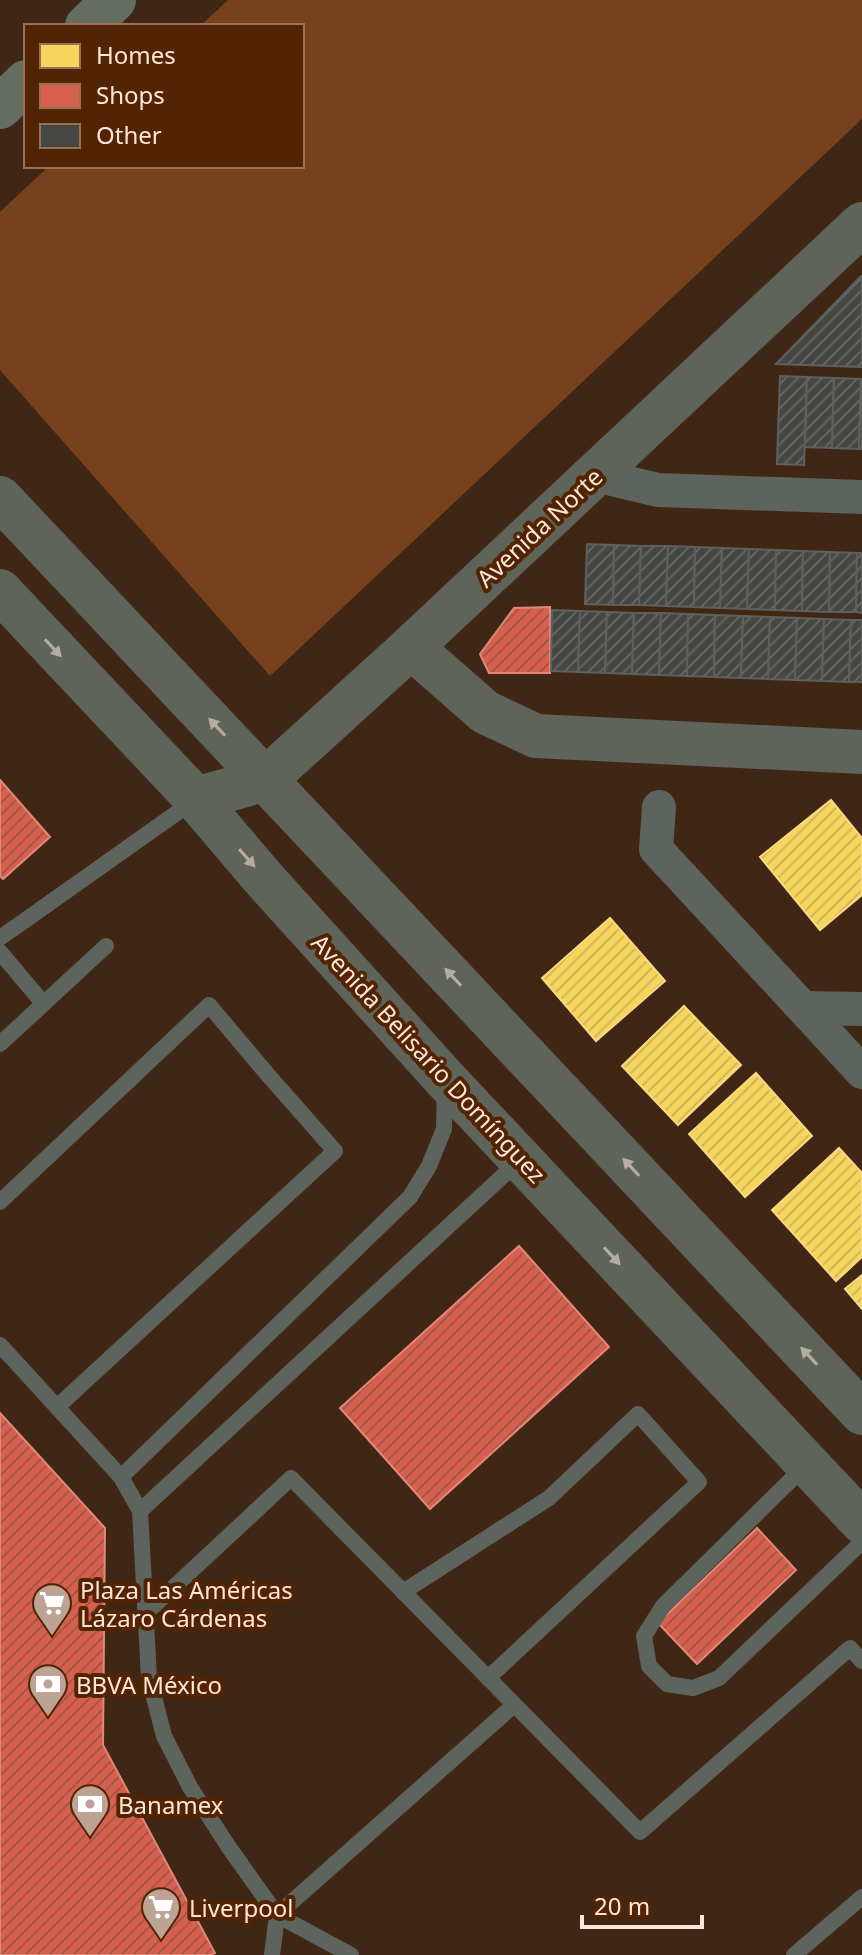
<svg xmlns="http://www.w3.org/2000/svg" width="862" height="1955" viewBox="0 0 862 1955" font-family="'Noto Sans',sans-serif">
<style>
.green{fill:#78411e}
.homes{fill:url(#homes-hatch);stroke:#f9da82;stroke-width:2}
.shops{fill:url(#shops-hatch);stroke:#e28877;stroke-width:2}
.building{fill:url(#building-hatch);stroke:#5e605e;stroke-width:2}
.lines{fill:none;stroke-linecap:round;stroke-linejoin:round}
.lane{stroke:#5d645d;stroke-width:16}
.street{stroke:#5d645d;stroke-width:34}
.secondary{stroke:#5f645b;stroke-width:44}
.primary{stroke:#656c62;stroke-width:44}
.oneway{fill:#b7aca0}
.labels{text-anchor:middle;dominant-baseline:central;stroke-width:8;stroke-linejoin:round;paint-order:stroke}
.street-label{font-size:24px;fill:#ffe6d9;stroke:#522403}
.poi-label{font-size:24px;fill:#ffe6d9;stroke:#522403;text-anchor:start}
</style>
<defs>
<pattern id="homes-hatch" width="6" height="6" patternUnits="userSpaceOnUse" patternTransform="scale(2)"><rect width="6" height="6" fill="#f6d55c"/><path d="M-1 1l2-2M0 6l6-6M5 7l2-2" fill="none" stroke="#d4b857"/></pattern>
<pattern id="shops-hatch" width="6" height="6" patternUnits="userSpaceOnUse" patternTransform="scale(2)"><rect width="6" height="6" fill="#d6604d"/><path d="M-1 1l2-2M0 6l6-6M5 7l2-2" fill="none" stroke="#a65749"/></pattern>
<pattern id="building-hatch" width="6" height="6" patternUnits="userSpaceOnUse" patternTransform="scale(2)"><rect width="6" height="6" fill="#464744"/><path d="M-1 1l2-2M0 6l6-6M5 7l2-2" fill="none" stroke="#62625e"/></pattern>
</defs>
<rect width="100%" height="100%" fill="#402715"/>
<polygon class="green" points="228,0 862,0 862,119 270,676 0,370 0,212 49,166 302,166 302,26 200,26"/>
<g class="homes">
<polygon points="831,800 862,838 862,895 820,930 760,857"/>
<polygon points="610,918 665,981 596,1041 542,978"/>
<polygon points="684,1006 741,1065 678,1125 622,1066"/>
<polygon points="756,1073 812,1136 745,1197 689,1134"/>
<polygon points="839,1148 862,1173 862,1257 836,1281 772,1210"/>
<polygon points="862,1275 862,1309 845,1289"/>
</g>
<g class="shops">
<polygon points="550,607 550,673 489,673 480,654 514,608"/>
<polygon points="0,780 50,837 3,879 0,876"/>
<polygon points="519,1246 609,1347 430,1509 340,1408"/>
<polygon points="0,1413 105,1528 103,1745 215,1953 211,1955 0,1955"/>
<polygon points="757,1528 796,1570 697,1664 658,1623"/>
</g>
<g class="building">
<polygon points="861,276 862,276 862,367 776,364"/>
<polygon points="780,376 807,377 804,465 777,464"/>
<polygon points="807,377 834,378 832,448 805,447"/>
<polygon points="834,378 861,379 859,449 832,448"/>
<polygon points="861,379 862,379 862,449 859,449"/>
<polygon points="587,544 614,545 613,605 585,604"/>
<polygon points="614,545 641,546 639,605 613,605"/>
<polygon points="641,546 668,546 666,606 639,605"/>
<polygon points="668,546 695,547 694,607 666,606"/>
<polygon points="695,547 722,548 720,608 694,607"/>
<polygon points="722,548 749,549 747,609 720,608"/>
<polygon points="749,549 776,550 775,610 747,609"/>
<polygon points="776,550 803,551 802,611 775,610"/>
<polygon points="803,551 830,552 829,612 802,611"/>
<polygon points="830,552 857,553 856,612 829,612"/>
<polygon points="857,553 862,553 862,613 856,612"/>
<polygon points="552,610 580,611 578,672 551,671"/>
<polygon points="580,611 607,612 605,673 578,672"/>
<polygon points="607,612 634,613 632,674 605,673"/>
<polygon points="634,613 661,613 659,675 632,674"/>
<polygon points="661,613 688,614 687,676 659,675"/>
<polygon points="688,614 715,615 714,677 687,676"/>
<polygon points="715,615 743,616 741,678 714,677"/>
<polygon points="743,616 770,617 768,679 741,678"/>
<polygon points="770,617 797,618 795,680 768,679"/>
<polygon points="797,618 824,619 822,681 795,680"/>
<polygon points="824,619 851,620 849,682 822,681"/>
<polygon points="851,620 862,620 862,682 849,682"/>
</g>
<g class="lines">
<g class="lane">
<polyline points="0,938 195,800"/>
<polyline points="0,952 43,1003"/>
<polyline points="0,1044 106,946"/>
<polyline points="0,1202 209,1005 268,1075 335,1151 57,1407"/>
<polyline points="0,1345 121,1477 140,1511 149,1678 164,1736 190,1787 228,1846 277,1915 351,1955"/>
<polyline points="806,1465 663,1606 644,1636 649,1666 667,1684 693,1688 719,1678 862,1542"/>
<polyline points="121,1477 410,1197 429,1166 444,1129 445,1089"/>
<polyline points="140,1511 518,1162"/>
<polyline points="403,1592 549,1498 638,1414 699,1482 488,1678"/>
<polyline points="145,1614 291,1478 640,1832 850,1648 862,1661"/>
<polyline points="272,1955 277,1915 514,1705"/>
<polyline points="794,1955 862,1897"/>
</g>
<g class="street">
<polyline points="595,475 658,490 862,497"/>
<polyline points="659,807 656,849 862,1072"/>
<polyline points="803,1008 862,1009"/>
</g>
<g class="secondary">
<polyline points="0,498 862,1413"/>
<polyline points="0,591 196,799 264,879 446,1080 862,1522"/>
<polyline points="411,647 485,712 536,736 862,752"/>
<polyline points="196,799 266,779 411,647 862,224"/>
</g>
<g class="primary">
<polyline points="87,26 114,0"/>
<polyline points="0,107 26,82"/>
</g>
</g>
<defs><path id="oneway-solid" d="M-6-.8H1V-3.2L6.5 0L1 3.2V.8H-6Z" transform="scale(2)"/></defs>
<g class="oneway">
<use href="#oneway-solid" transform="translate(53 648) rotate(47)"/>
<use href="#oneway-solid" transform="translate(217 727) rotate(-133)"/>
<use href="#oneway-solid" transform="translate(247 858) rotate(49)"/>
<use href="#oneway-solid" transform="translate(453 977) rotate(-133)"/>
<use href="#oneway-solid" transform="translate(631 1167) rotate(-133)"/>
<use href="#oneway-solid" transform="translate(612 1256) rotate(47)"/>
<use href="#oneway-solid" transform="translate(809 1356) rotate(-133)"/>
</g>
<defs>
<g id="supermarket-pin" transform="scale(2)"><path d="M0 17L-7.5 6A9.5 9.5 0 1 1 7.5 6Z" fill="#bca394" stroke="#522403"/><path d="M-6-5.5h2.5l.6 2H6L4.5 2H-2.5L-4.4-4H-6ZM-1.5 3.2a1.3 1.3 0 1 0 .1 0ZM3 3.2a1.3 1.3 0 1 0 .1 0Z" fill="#fff"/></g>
<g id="bank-pin" transform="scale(2)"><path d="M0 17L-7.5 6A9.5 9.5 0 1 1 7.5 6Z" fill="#bca394" stroke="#522403"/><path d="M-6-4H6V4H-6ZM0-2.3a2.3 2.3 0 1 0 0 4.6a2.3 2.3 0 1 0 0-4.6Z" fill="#fff"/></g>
</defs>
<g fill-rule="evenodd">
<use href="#supermarket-pin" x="52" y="1603"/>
<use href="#bank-pin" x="48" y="1684"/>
<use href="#bank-pin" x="90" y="1804"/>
<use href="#supermarket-pin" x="161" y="1907"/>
</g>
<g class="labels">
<g class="street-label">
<text transform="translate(539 527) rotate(-43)">Avenida Norte</text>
<text transform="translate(429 1058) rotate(47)">Avenida Belisario Domínguez</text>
</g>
<g class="poi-label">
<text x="80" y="1589">Plaza Las Américas<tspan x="80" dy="28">Lázaro Cárdenas</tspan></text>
<text x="76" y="1684">BBVA México</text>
<text x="118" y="1804">Banamex</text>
<text x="189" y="1907">Liverpool</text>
</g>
</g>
<rect x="24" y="24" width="280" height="144" fill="#522403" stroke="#977259" stroke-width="2"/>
<rect x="40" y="44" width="40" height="24" fill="#f6d55c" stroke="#977259" stroke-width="2"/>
<text x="96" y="64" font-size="24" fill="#ffe6d9">Homes</text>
<rect x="40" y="84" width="40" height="24" fill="#d6604d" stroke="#977259" stroke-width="2"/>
<text x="96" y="104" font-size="24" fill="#ffe6d9">Shops</text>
<rect x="40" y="124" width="40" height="24" fill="#464744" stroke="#977259" stroke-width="2"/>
<text x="96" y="144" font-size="24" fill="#ffe6d9">Other</text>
<path d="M582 1915v12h120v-12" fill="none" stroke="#ffe6d9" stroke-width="4"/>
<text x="594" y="1915" font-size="24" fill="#ffe6d9" stroke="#522403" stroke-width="6" paint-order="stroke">20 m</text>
</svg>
